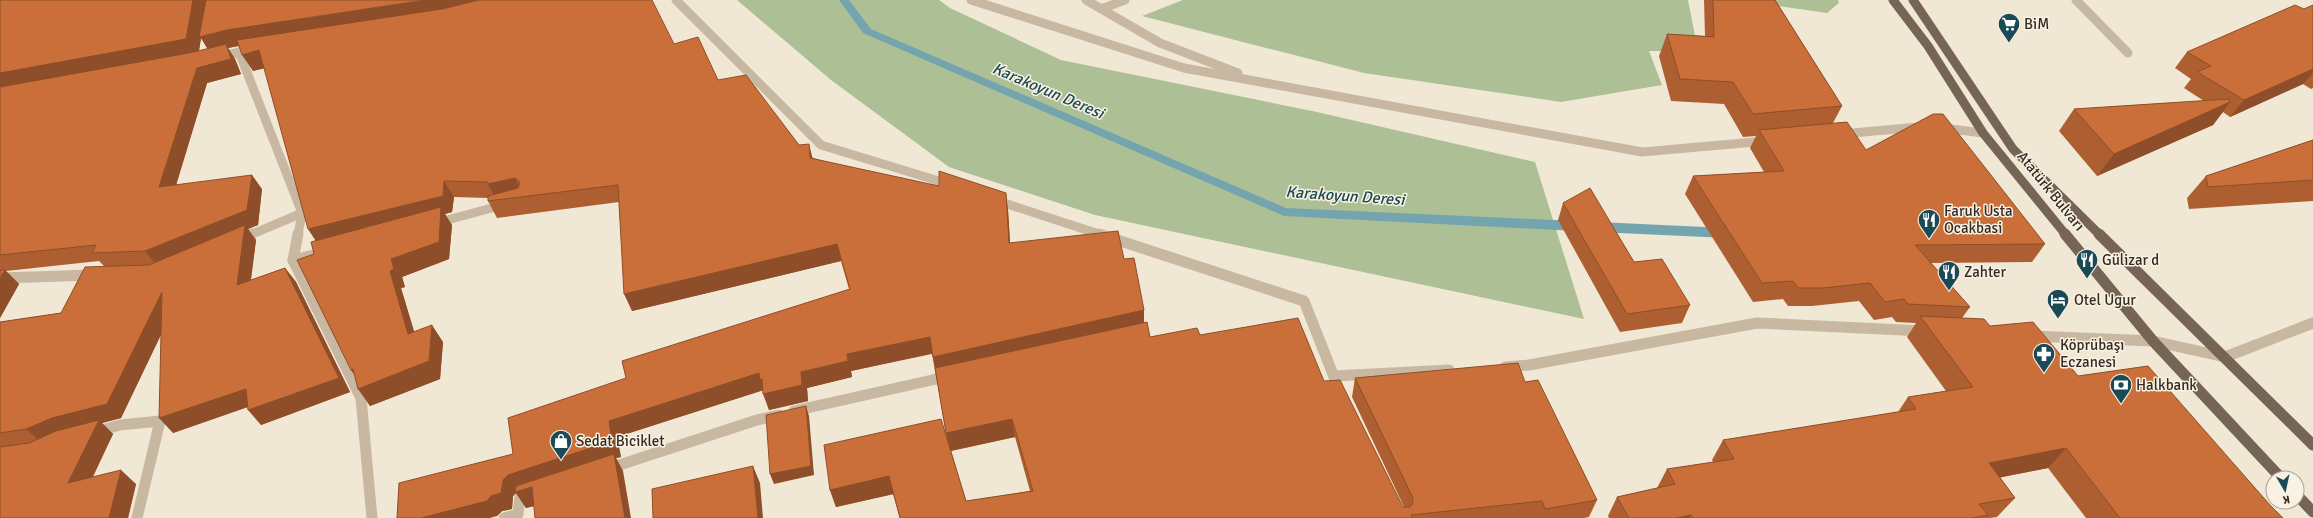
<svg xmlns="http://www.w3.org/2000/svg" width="2313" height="518" viewBox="0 0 2313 518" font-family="Signika,sans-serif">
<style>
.green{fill:#adc095}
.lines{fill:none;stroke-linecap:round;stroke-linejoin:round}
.stream{fill:#74a5af;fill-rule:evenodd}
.minor-far1{stroke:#c9b8a1;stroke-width:9}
.minor{stroke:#c9b8a1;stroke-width:11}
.major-far1{stroke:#766455;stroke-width:9}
.major{stroke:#766455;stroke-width:11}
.wall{fill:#ae5f32;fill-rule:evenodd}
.shaded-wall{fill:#8d4e29}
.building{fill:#ca6f3a;stroke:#8d4e29}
.labels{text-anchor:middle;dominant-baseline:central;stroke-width:3;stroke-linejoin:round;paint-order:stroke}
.poi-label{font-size:15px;fill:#332b24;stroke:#f9f1e1;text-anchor:start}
.street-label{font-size:15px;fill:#332b24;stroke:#f9f1e1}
.water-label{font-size:16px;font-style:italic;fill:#194a55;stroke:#f9f1e1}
</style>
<rect width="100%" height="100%" fill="#f1e7d5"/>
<g class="green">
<polygon points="737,0 939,0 950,8 1061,60 1317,112 1535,162 1584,319 1095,215 949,167 831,80"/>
<polygon points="1183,0 1688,0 1698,51 1649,51 1662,85 1561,102 1364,73 1142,16"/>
<polygon points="1758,0 1838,0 1839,3 1827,13 1770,5"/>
</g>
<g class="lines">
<g class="stream">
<polygon points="839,0 849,0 871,29 1286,208 1577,221 1583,226 1577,231 1284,216 863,33"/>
<polygon points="1597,222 1727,228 1733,233 1727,238 1597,232 1591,227"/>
</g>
<g class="minor-far1">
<polyline points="676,0 821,145 952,185"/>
<polyline points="971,0 1184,68 1642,152 1766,141"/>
<polyline points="1086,0 1160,43 1238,73"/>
<polyline points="2076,0 2128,53"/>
<polyline points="1101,9 1125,0"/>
<polyline points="239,52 302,213"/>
<polyline points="218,57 253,49"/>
<polyline points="1943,128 1983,133"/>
<polyline points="1841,134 1919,127"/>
<polyline points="995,200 1102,235"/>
<polyline points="436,223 503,205"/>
<polyline points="250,235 302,213 298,235"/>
</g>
<g class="minor">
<polyline points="298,234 293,260 361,398 372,518"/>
<polyline points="1099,234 1304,301 1336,382"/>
<polyline points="240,239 252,234"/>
<polyline points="293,260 318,254"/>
<polyline points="0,278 93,275"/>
<polyline points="2033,336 2153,341 2225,357 2313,323"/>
<polyline points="1505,367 1529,365 1757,323 1923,331"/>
<polyline points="1334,376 1449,370"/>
<polyline points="794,411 950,376"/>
<polyline points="95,432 120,425 160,421 137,518"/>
<polyline points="607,469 757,420 779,415"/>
<polyline points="504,518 518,514 520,497 531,494"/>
</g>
<g class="major-far1">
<polyline points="1893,0 1928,46 1983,133 2066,235"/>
<polyline points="1913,0 2013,149 2100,235"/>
</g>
<g class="major">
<polyline points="2065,234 2153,341 2281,478"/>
<polyline points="2099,234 2313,445"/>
<polyline points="2297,495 2313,512"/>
</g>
</g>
<g class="wall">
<path d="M0,0l674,44 125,101 14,13 195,52 2,33 114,16 20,51v12l6,15 50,-2 124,46 79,126h1l-52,-110 3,-19 170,4 72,118 -8,17 -5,1h-684l-7,-24 -57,13 -6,-17 118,-47 -16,-89 -81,17 1,6 -45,11 1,13 -39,9 -6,-20 -146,47 4,20 -5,1 7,13 -89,35 -8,2 -10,-15 -3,3 -1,13 -10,2 -5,5 16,-62 113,-76 223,-89 -8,-28 -209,50 -13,-109 -122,16 -9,-17v-3l-34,-1 -2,15 -7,2 7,11 -3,34 -47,18 3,10 -4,1 13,44 29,10 -3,37 -70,27 -16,-32 -3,-4 -37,-116 2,-13 -52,-173 -11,3 -14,-25 -11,2 7,11 6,15 -34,9 -31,102 86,4 -4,36 -10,4 8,11 -5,40 34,-12 11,14 54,110 -89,33 -13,-18 -75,26 -12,-98 -40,83 -19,5 11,11 -20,43 43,7 -8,34h-128v-196l61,-9 43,-47 -5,-5 -93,10 13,13 -19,34zM201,38l7,11 -9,2zM1015,437l15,54 -64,10 -15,-50z"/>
<polygon points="1704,0 1775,0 1842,106 1833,123 1866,150 2045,244 2032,262 1931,263 1970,307 1962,318 1990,326 2078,376 2270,505 2283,518 2086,518 2048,468 2000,477 2015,498 1997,517 1990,518 1609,518 1608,516 1617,497 1657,488 1667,469 1713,462 1712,460 1723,440 1898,412 1908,397 1946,391 1907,337 1916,323 1896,322 1892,317 1874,320 1859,301 1812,306 1788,306 1783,299 1753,302 1685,194 1693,176 1764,172 1750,148 1756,136 1743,137 1724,104 1671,101 1659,56 1667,34 1705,36"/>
<polygon points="2313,5 2313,88 2311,89 2303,84 2230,117 2223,112 2213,125 2097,176 2059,131 2074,109 2204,101 2184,88 2191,79 2175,68 2187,52 2304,9"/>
<polygon points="2313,140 2313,201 2189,209 2187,198 2206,176"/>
<polygon points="1563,203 1634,262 1690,305 1682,323 1620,332 1558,220"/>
</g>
<g class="shaded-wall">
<polygon points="193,0 207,0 227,30 425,0 504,0 448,14 238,46 228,48 235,59 241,74 207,83 171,202 159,187 197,68 210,53 201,38 198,56 0,93 0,73"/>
<polygon points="259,50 270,67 253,71 242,55"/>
<polygon points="2313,69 2313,73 2303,84 2230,117 2244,100"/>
<polygon points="2230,102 2213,125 2097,176 2114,154"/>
<polygon points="809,144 813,160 810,158"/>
<polygon points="252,175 262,189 258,225 248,229 256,240 248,300 237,285 157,266 145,251"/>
<polygon points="515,178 523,194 496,200 488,184"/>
<polygon points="444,181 454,197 452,212 445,214 452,225 449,259 402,277 405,287 401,288 420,351 319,246 308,229"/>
<polygon points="1006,193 1008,210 1011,259 1009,243"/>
<polygon points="837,244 841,261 632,311 624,294"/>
<polygon points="285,268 296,282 350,392 261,425 248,410"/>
<polygon points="5,270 19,284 0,318 0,278"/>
<polygon points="162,292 174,307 121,418 102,423 113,434 83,496 68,483 42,443 26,429"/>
<polygon points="1144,310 1144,326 936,373 933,357"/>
<polygon points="432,325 443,342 440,379 370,406 358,389 363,387 351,370"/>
<polygon points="930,337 933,353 851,371 852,377 807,388 808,401 769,410 763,394 764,390 617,437 621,457 616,458 623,471 631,518 625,518 532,487 543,504 526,508 516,493 513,496 512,509 502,511 497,516 490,518 421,518 503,480 508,475 609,421 759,373 801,372 847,354"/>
<polygon points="246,389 259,403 173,433 159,418"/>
<polygon points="806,406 809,416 814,475 774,484 770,474"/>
<polygon points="1012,419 1015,437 950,451 946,433"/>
<polygon points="2066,448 2048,468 1973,483 1989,463"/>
<polygon points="753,466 760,483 763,518 758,518"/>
<polygon points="121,470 136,484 128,518 109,518"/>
<polygon points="889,476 894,494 836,507 830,490"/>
<polygon points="1691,515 1689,518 1676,518"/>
</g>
<g class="building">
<polygon points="0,0 193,0 186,39 0,73"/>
<polygon points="206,0 425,0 227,30 199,37"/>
<polygon points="479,0 652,0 674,44 698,37 718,80 746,75 799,145 809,144 810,158 939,186 939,171 1006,193 1009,243 1118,231 1124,259 1134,258 1144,310 933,357 930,337 847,354 848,361 801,372 802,385 763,394 762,379 760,380 759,373 609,421 612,441 508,475 503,480 501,493 491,496 487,501 421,518 397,518 399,483 513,454 508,418 626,378 622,361 850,289 837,244 624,294 618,185 488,201 488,196 518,188 520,182 515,178 488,184 488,182 444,181 443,196 308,229 259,50 242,55 237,40 442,9"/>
<polygon points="1713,0 1775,0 1842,106 1753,114 1733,82 1680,79 1667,34 1714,37"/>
<polygon points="2295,5 2304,9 2313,5 2313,69 2244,100 2197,72 2211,66 2187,52"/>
<polygon points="226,44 231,59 197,68 159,187 252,175 247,210 145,251 92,253 96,245 0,255 0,87 194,52"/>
<polygon points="2229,99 2230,102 2114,154 2074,109"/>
<polygon points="1933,114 1943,114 2045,244 1915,245 1970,307 1908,304 1904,299 1885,302 1870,283 1823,288 1798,288 1793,281 1762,283 1693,176 1784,171 1759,130 1847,122 1866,150"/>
<polygon points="2313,140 2313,180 2208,187 2206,176"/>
<polygon points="1590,188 1634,262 1662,259 1690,305 1627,314 1563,203"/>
<polygon points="441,207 439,242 391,259 394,269 390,271 408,334 432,325 429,361 358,389 353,369 351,370 297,260 314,254 311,242"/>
<polygon points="245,225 237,285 285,268 339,378 248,410 246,389 159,418 162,292 107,404 52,418 26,429 0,433 0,322 61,313 85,267 149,265"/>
<polygon points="0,270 5,270 0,278"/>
<polygon points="1920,316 1984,319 1990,326 2033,322 2078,376 2148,366 2270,505 2283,518 2120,518 2066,448 1989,463 2015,498 1979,504 1988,515 1972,518 1693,518 1691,515 1676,518 1629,518 1617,497 1675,484 1667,469 1734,459 1723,440 1916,409 1908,397 1973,387"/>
<polygon points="1298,318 1324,381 1340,380 1403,507 1409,507 1412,505 1413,498 1355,378 1518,363 1525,382 1538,380 1597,500 1545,509 1542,501 1411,515 1412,518 900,518 889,476 830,490 824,445 941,419 966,501 1033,491 1012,419 946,433 935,368 1147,322 1150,337 1197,328 1200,335"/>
<polygon points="806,406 811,466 770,474 766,415"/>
<polygon points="99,420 68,483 121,470 109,518 0,518 0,447 29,443 56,431"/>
<polygon points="614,454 625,518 535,518 532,487 515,492 516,486"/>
<polygon points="753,466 758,518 653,518 652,489"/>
</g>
<defs>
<g id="supermarket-pin" transform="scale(1.15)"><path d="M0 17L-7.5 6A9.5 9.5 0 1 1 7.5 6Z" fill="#194a55" stroke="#f9f1e1"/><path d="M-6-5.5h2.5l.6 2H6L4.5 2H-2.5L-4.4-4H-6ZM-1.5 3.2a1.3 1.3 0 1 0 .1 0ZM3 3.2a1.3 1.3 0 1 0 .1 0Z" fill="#fff"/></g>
<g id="restaurant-pin" transform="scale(1.15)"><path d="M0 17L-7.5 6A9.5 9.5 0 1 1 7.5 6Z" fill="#194a55" stroke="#f9f1e1"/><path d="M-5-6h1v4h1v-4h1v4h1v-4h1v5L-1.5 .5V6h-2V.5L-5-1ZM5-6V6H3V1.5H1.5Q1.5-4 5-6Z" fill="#fff"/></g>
<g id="hotel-pin" transform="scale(1.15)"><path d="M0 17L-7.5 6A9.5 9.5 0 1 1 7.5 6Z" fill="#194a55" stroke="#f9f1e1"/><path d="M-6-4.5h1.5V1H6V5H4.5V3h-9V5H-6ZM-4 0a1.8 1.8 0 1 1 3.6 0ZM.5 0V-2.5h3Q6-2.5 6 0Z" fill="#fff"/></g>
<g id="pharmacy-pin" transform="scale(1.15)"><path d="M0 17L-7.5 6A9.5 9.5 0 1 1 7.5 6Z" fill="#194a55" stroke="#f9f1e1"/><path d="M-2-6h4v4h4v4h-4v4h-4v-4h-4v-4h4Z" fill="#fff"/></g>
<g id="bank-pin" transform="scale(1.15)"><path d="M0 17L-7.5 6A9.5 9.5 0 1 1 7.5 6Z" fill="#194a55" stroke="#f9f1e1"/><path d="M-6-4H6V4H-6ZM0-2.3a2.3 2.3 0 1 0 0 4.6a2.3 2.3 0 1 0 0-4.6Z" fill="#fff"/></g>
<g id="shop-pin" transform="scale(1.15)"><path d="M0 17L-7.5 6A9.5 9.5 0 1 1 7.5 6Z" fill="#194a55" stroke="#f9f1e1"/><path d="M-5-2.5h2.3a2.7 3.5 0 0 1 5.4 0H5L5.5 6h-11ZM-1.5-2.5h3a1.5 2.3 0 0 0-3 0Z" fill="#fff"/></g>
</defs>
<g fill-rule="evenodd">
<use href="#supermarket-pin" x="2009" y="24"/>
<use href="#restaurant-pin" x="1929" y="220"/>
<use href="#restaurant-pin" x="2087" y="260"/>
<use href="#restaurant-pin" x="1949" y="272"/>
<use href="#hotel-pin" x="2058" y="300"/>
<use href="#pharmacy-pin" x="2044" y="354"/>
<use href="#bank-pin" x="2121" y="385"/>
<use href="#shop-pin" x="561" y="441"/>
</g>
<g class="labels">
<g class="poi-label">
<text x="2024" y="24">BiM</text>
<text x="1944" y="211">Faruk Usta<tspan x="1944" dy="17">Ocakbasi</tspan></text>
<text x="2102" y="260">Gülizar d</text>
<text x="1964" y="272">Zahter</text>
<text x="2074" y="300">Otel Ugur</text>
<text x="2060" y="345">Köprübaşı<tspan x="2060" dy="17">Eczanesi</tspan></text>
<text x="2136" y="385">Halkbank</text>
<text x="576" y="441">Sedat Biciklet</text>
</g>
<g class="street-label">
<text transform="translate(2051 191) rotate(51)">Atatürk Bulvarı</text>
</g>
<g class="water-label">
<text transform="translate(1048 91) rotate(23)">Karakoyun Deresi</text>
<text transform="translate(1345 196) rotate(4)">Karakoyun Deresi</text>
</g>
</g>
<g transform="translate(2285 490) rotate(171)"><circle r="19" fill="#f9f1e1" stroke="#aaa295"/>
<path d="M0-3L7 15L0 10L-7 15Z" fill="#194a55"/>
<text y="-6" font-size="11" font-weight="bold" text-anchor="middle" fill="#332b24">K</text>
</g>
</svg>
